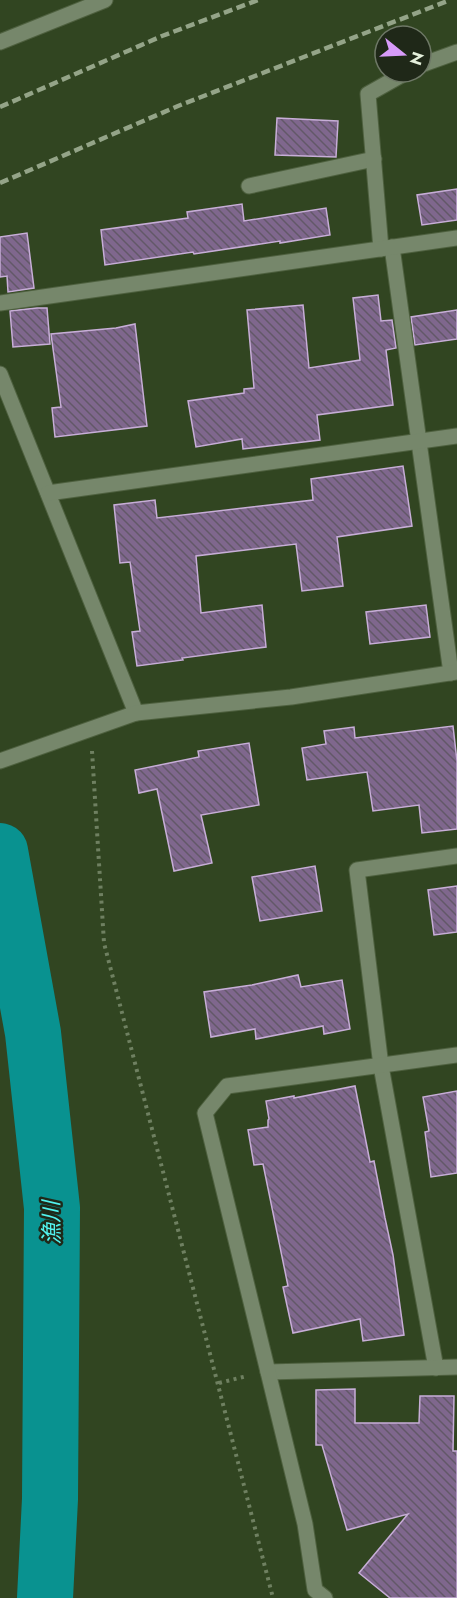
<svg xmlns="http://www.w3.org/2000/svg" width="457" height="1598" viewBox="0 0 457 1598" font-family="Jost,'Noto Sans JP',sans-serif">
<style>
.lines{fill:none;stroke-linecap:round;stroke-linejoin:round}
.river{stroke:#099290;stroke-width:56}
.building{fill:url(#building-back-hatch);stroke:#c7aed7;stroke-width:1.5}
.minor-casing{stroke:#4e603f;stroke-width:17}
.path{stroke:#6f8061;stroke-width:4;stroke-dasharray:3 4.5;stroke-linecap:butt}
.minor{stroke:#76876b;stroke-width:15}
.rail{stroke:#94a488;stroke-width:4.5;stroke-dasharray:9 4.5;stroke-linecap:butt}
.labels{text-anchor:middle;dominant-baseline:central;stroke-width:5;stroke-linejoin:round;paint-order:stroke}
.water-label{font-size:22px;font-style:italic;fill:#52f2ee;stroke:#1f2818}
</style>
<defs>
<pattern id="building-back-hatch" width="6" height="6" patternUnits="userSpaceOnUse" patternTransform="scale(1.5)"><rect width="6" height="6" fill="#7f678d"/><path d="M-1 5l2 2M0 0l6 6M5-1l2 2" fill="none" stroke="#625868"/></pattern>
</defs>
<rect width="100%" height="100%" fill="#314521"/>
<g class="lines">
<polyline class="river" points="0,851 33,1033 52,1208 50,1499 45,1598"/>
</g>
<g class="building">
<polygon points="277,118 338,121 336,157 275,155"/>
<polygon points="457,189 457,220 422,225 417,195"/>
<polygon points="242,204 244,221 326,208 330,235 280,243 280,241 194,254 193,252 105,265 101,230 188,218 187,212"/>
<polygon points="27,233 34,288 8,292 7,276 0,277 0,237"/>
<polygon points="378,295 381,321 392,320 396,348 386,350 393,405 317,415 320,440 243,449 242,439 196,447 188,401 244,393 244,389 254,388 247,310 303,305 309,368 360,360 353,298"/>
<polygon points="37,308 47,308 50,344 13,347 10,311"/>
<polygon points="457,310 457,339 415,345 411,317"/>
<polygon points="135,324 147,426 55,437 52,408 61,407 51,334 116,328"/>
<polygon points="403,466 412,526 337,537 343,586 302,591 296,544 196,556 201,613 262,605 266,647 182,658 183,660 137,666 132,632 140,631 130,562 120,563 114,505 155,500 157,518 313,500 311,479"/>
<polygon points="426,605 430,637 370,644 366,612"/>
<polygon points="453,726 457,761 457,829 422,833 419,805 373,811 367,772 307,780 302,748 326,744 324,731 354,727 355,738"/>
<polygon points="249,743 259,805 201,815 212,863 174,871 157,789 139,793 135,770 199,757 198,751"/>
<polygon points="315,866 322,911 260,921 252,877"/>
<polygon points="457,886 457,932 434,935 428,890"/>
<polygon points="298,975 301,987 342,980 350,1029 324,1034 323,1026 256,1039 255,1029 211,1037 204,992 252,985"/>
<polygon points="355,1086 370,1162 374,1161 385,1218 393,1255 404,1335 363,1341 360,1319 293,1333 283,1287 288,1286 263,1164 254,1165 248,1130 268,1127 268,1120 269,1119 266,1101 294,1096 294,1098"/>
<polygon points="457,1091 457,1173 431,1177 425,1132 429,1131 423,1097"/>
<polygon points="355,1389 355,1423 419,1423 420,1396 454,1396 453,1451 457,1451 457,1598 390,1598 359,1573 408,1514 347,1530 322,1445 316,1445 316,1390"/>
</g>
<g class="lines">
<g class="minor-casing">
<g id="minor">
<polyline points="0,42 105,0"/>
<polyline points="421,65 457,52"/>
<polyline points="249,186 374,159"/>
<polyline points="392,247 451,673"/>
<polyline points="381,249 368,94 407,72"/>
<polyline points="0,303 457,238"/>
<polyline points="0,374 136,713"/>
<polyline points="48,493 457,436"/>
<polyline points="0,761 136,713 291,697 457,672"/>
<polyline points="436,1368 381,1066 357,870 457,856"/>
<polyline points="268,1372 457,1367"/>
<polyline points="325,1598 315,1590 305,1524 205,1113 227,1086 457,1055"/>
</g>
</g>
<g class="path">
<polyline points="92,751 104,943 273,1598"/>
<polyline points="219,1383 247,1376"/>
</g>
<use href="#minor" class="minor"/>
<g class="rail">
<polyline points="0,107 162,36 258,0"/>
<polyline points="0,183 178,106 450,0"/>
</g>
</g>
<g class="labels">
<g class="water-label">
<text transform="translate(51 1223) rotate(-91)">漁川</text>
</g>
</g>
<g transform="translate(403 54) rotate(108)"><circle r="28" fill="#1f2818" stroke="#6e7866" stroke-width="1.5"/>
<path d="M0-4.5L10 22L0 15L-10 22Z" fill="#d79bf9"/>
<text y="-9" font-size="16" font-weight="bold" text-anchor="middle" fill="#e4f0db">N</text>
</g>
</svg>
